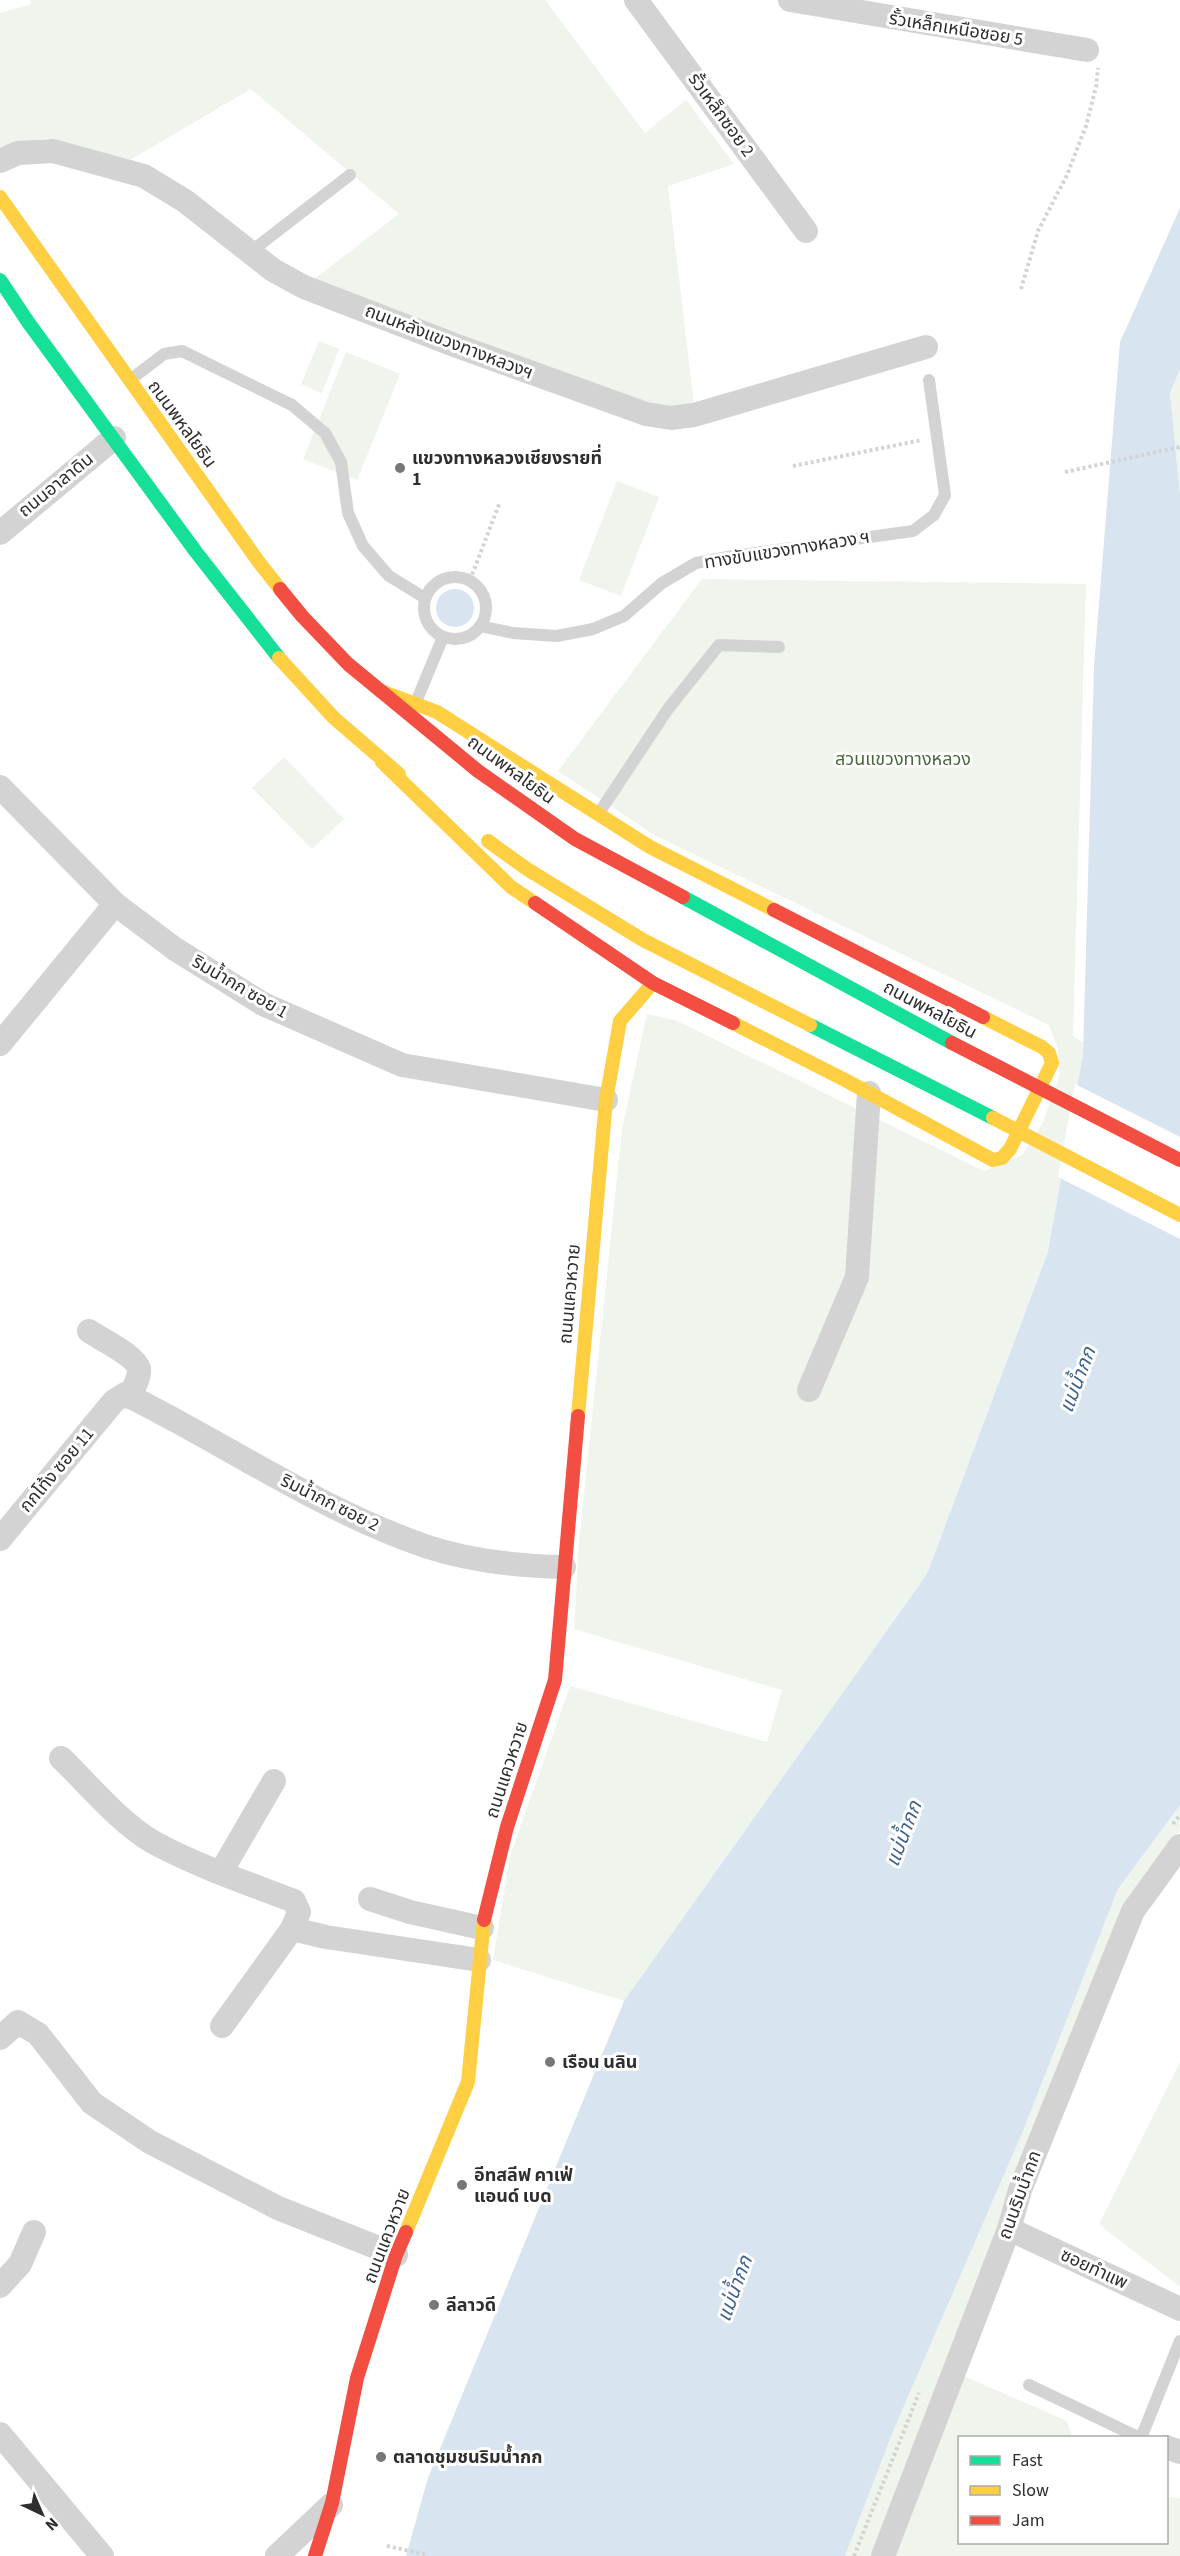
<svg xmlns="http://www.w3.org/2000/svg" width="1180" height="2556" viewBox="0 0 1180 2556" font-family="'Source Sans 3','Noto Sans Thai',sans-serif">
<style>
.green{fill:#eff4ec}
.water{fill:#d8e4f0}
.pier{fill:#fff}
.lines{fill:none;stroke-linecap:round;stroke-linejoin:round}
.path{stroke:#d3d3d3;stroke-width:4;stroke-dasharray:3 3;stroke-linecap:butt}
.lane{stroke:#d3d3d3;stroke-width:12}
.street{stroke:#d3d3d3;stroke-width:24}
.fast{stroke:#16e098;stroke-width:14}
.slow{stroke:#ffcf43;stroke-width:14}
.jam{stroke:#f24e42;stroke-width:14}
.slow-bridge{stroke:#ffcf43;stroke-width:14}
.jam-bridge{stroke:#f24e42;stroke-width:14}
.poi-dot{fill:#777;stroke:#fff;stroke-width:2}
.labels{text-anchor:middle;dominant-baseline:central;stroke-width:6;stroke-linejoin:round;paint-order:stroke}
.street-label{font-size:18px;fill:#2e2e2e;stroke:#fff}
.poi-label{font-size:18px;font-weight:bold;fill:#2e2e2e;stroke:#fff;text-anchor:start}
.park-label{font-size:18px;fill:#4a683c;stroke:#fff}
.water-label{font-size:20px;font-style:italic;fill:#3e638e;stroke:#fff}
</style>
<rect width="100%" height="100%" fill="#fff"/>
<g class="green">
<polygon points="30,0 545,0 645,133 686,100 734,164 668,186 694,404 667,409 309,283 399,214 251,89 130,160 46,138 0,147 0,13 31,4"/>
<polygon points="319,341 339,349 322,393 301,384"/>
<polygon points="346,352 400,374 357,480 303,459"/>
<polygon points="1180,369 1180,495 1170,393"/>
<polygon points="617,481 659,497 621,596 579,580"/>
<polygon points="702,579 1086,584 1073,1036 1083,1042 1083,1054 1048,1250 927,1574 624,2001 493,1960 510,1856 570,1686 767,1742 782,1690 574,1629 579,1542 622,1129 647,1014 675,1020 984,1171 1022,1155 1043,1122 1060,1075 1058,1049 1049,1025 656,836 558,771"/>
<polygon points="284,757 344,819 312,849 252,788"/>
<polygon points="1180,1805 1180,1830 1127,1902 950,2370 1067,2421 1072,2437 960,2438 960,2542 1166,2542 1167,2497 1180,2498 1180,2556 845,2556 894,2429 1023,2131 1118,1889"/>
<polygon points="1180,2062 1180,2287 1099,2224"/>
</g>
<g class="water">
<polygon points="1180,208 1180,369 1170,393 1180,495 1180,1805 1118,1889 1023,2131 894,2429 845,2556 406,2556 428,2478 624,2001 927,1574 1048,1251 1083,1054 1094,666 1120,342"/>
<circle cx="455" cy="608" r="19"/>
</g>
<polygon class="pier" points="1075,1084 1180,1137 1180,1239 1058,1177"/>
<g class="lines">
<g class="path">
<polyline points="1021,289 1038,231 1067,175 1086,126 1096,87 1098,68"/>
<polyline points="793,466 922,440"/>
<polyline points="1065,472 1180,447"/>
<polyline points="470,580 500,502"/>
<polyline points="1173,1824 1180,1815"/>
<polyline points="387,2546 428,2555"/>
<polyline points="854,2556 919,2393"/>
</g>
<g class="lane">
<polyline points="249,253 350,175"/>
<polyline points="130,380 164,354 182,351 292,405 325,433 341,462 348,513 363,546 389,576 425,598"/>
<circle cx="455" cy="608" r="31"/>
<polyline points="480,626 513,633 557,636 593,629 624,616 662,583 696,563 733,556 913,531 934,515 945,495 929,380"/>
<polyline points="416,702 443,637"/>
<polyline points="599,813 668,709 719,645 779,647"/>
<polyline points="1029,2385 1140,2438"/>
<polyline points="1141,2438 1180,2341"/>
</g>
<g class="street">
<polyline points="636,0 806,231"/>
<polyline points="790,0 1087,50"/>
<polyline points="0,161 18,153 53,151 144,176 185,201 273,270 304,287 457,346 646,414 671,418 694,415 926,347"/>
<polyline points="0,533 114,438"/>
<polyline points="0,787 115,904 175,949 263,1004 402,1065 606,1100"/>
<polyline points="0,1044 115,904"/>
<path d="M89,1331c12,8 47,25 50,38 1,9 -6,20 -10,28"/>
<polyline points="809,1390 857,1277 869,1093"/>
<path d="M0,1539l114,-138 11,-7c101,50 193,115 300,152 44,15 93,20 139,21"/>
<path d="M61,1758c28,27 59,65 92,84 44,24 94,41 141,59l5,11 -7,17 34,8 153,23"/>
<polyline points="221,1872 274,1781"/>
<polyline points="370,1899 410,1912 482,1928"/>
<polyline points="222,2026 292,1929"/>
<polyline points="0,2038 18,2022 38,2034 92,2103 150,2142 278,2208 396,2255"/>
<polyline points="1009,2229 1180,2309"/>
<polyline points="0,2286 20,2264 34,2232"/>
<polyline points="0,2434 102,2556"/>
<polyline points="1166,2447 1180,2452"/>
<polyline points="277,2556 331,2505"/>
<polyline points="883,2556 1009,2229 1020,2190 1133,1911 1180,1846"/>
</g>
<g class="fast">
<polyline points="0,280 28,322 196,552 279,658"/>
<polyline points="683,897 952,1043"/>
<polyline points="810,1025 993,1118"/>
</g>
<g class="slow">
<polyline points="0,197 258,561 280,589"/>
<polyline points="279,658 334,718 399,774"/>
<polyline points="381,691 437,712 650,847 774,910"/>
<polyline points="382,762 511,887 535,903"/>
<polyline points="488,841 527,869 643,940 810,1025"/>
<polyline points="733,1023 845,1080 993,1160 1002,1158 1010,1149 1052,1063 1049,1053 1042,1047 983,1017"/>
<polyline points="578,1416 606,1100 620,1021 653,983"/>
<polyline points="406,2232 468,2082 484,1920"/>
</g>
<g class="jam">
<polyline points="280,589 302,616 348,664 478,771 575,839 683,897"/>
<polyline points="535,903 653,983 733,1023"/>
<polyline points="774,910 983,1017"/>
<polyline points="484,1920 507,1827 555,1680 578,1416"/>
<polyline points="315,2556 332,2503 357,2378 396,2255 406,2232"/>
</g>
<polyline class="slow-bridge" points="993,1118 1180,1215"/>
<polyline class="jam-bridge" points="952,1043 1180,1160"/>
</g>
<g class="poi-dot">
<circle cx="400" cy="468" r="6"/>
<circle cx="550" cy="2062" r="6"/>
<circle cx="462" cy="2185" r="6"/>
<circle cx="434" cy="2305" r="6"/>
<circle cx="381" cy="2457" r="6"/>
</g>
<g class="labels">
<g class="street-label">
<text transform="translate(956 29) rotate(9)">รั้วเหล็กเหนือซอย 5</text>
<text transform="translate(721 115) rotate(54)">รั้วเหล็กซอย 2</text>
<text transform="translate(449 342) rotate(21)">ถนนหลังแขวงทางหลวงฯ</text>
<text transform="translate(182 424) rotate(54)">ถนนพหลโยธิน</text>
<text transform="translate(56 485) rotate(-39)">ถนนอาลาดิน</text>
<text transform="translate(787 550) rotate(-9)">ทางขับแขวงทางหลวง ฯ</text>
<text transform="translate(511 770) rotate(36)">ถนนพหลโยธิน</text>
<text transform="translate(240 987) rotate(30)">ริมน้ำกก ซอย 1</text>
<text transform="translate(930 1010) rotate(28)">ถนนพหลโยธิน</text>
<text transform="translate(570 1294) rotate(-85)">ถนนแควหวาย</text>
<text transform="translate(57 1470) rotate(-50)">กกโท้ง ซอย 11</text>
<text transform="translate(330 1503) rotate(26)">ริมน้ำกก ซอย 2</text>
<text transform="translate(507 1770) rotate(-72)">ถนนแควหวาย</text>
<text transform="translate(1020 2195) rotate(-70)">ถนนริมน้ำกก</text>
<text transform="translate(387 2236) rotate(-69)">ถนนแควหวาย</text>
<text transform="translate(1094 2269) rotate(25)">ซอยทำแพ</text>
</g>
<g class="poi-label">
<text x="412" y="458">แขวงทางหลวงเชียงรายที่<tspan x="412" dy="21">1</tspan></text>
<text x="562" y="2062">เรือน นลิน</text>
<text x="474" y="2175">อีทสลีฟ คาเฟ่<tspan x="474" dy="21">แอนด์ เบด</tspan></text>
<text x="446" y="2305">ลีลาวดี</text>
<text x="393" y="2457">ตลาดชุมชนริมน้ำกก</text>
</g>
<g class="park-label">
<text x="903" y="759">สวนแขวงทางหลวง</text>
</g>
<g class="water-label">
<text transform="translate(1078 1380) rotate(-69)">แม่น้ำกก</text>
<text transform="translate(904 1834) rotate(-69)">แม่น้ำกก</text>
<text transform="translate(735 2289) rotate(-70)">แม่น้ำกก</text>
</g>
</g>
<rect x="958" y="2436" width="210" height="108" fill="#ffffff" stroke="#ababab" stroke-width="1.5"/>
<rect x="970" y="2456" width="30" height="9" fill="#16e098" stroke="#ababab" stroke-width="1.5"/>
<text x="1012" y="2466" font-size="18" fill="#2e2e2e">Fast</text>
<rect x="970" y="2486" width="30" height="9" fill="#ffcf43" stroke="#ababab" stroke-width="1.5"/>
<text x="1012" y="2496" font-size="18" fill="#2e2e2e">Slow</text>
<rect x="970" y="2516" width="30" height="9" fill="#f24e42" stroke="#ababab" stroke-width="1.5"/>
<text x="1012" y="2526" font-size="18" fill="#2e2e2e">Jam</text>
<g transform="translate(42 2514) rotate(136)" stroke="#ffffff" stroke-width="4.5" paint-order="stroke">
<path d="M0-4.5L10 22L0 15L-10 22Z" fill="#2e2e2e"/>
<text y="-9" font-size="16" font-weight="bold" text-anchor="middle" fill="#2e2e2e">N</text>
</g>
</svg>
